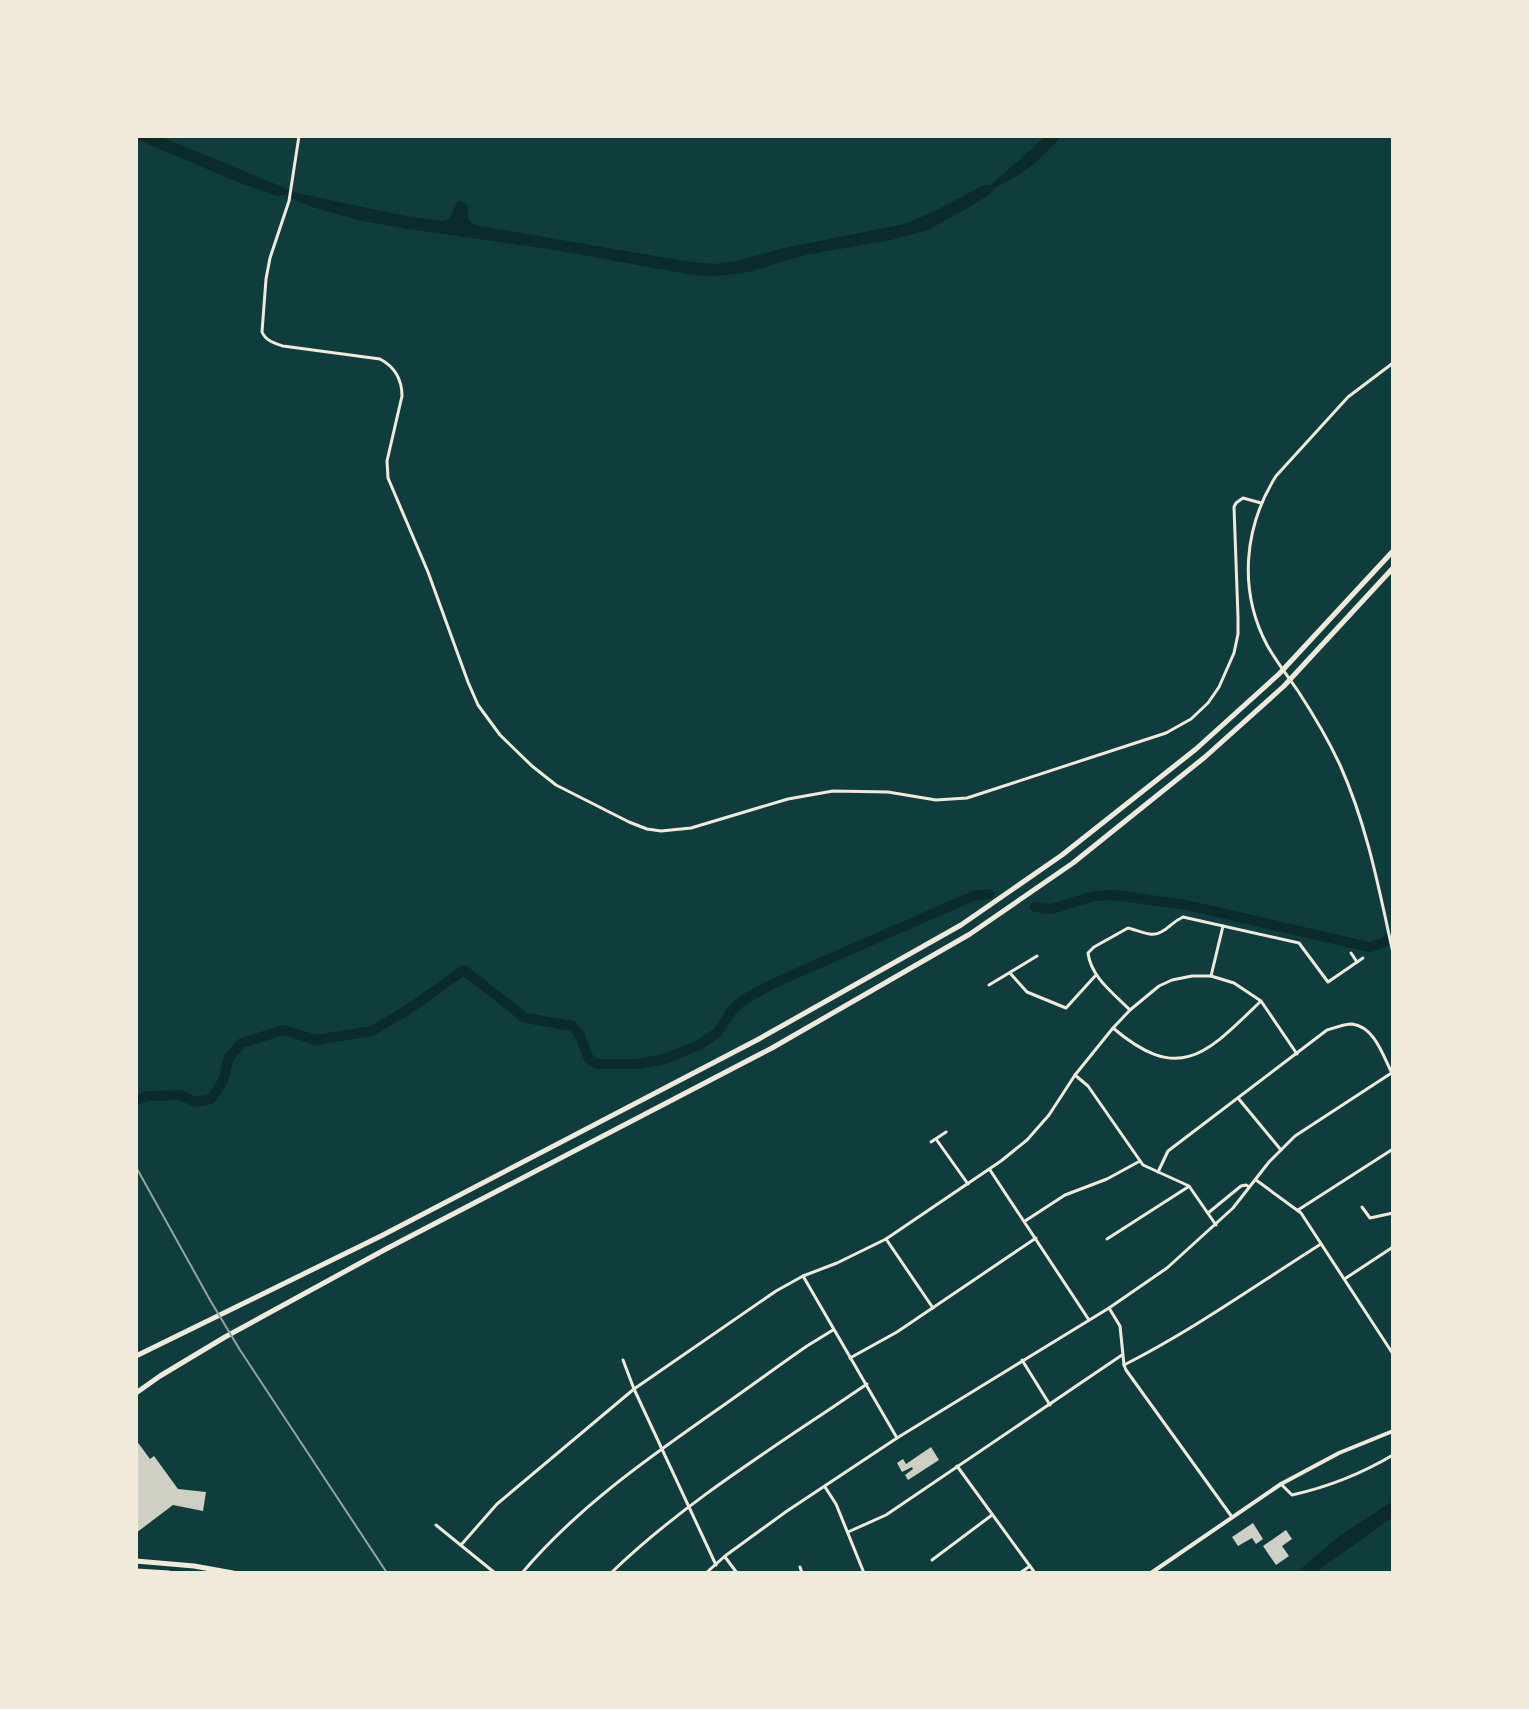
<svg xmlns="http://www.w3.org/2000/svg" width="1529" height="1709" viewBox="0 0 1529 1709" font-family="Roboto,sans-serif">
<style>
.water{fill:#0a2a2b}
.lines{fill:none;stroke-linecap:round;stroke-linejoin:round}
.river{stroke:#0a2a2b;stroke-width:10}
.building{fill:#cfcfc3}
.minor{stroke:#f1e9da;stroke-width:3}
.tertiary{stroke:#f1e9da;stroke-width:3}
.secondary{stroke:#f1e9da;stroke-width:4}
.trunk{stroke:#f1e9da;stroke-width:5}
.motorway{stroke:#f1e9da;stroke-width:5}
.rail{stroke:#97a49c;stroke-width:2}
</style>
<rect width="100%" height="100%" fill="#0f3d3e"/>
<g class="water">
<path d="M136,136h23l138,57 108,23 37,5c12,-1 10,-12 16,-20h3l7,5v13l7,6 209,36 29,3 24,-3 47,-13 120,-24 27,-11 53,-28h7l55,-49h16l-29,29 -14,10 -25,13 -4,6 -12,8 -50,28 -37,10 -86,15 -56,17 -31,4 -24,-1 -145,-26 -141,-20 -46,-8 -53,-15 -24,-11 -8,1 -37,-13 -104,-44z"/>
<polygon points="1393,1501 1393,1517 1315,1573 1296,1573 1339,1536"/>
</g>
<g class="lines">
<g class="river">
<polyline points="1035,907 1051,909 1094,896 1115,895 1186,905 1369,947 1383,943 1393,935"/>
<polyline points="136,1100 148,1096 181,1095 195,1102 211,1099 223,1081 229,1057 242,1043 283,1030 316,1040 372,1031 412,1007 464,970 525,1018 573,1026 580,1036 589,1059 597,1064 638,1064 665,1059 701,1044 718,1032 732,1010 742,1001 772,984 973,896 989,894"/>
</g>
</g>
<g class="building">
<polygon points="136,1440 150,1459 154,1456 178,1489 206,1492 203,1511 173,1505 136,1533"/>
<polygon points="931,1447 939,1460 908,1480 905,1475 913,1469 912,1467 902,1472 897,1463 903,1459 906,1464"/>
<polygon points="1253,1523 1263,1539 1256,1544 1252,1538 1238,1546 1232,1537"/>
<polygon points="1286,1530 1292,1539 1282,1546 1289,1556 1276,1565 1263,1546"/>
</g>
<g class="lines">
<g class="minor">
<polyline points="1351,953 1357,962"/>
<polyline points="1010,973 1027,992 1066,1008 1096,975"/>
<polyline points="1211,976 1223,926"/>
<polyline points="989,985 1037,956"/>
<path d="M1130,1010c-17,-17 -39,-33 -42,-57l6,-6 34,-19c10,2 24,10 33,4 9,-4 11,-10 22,-15l116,26 29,39 35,-24"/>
<path d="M1113,1028c67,57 94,25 147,-26"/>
<polyline points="1075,1075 1088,1086 1143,1165 1189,1186 1216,1225"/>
<polyline points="1238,1098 1281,1150"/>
<polyline points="936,1139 968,1184"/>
<polyline points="931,1142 946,1132"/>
<polyline points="990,1170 1089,1320"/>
<path d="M1158,1172l10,-21 159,-121c7,-2 17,-6 25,-6 23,3 31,32 40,49"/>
<polyline points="1256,1180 1301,1213 1393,1354"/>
<polyline points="1362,1207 1370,1218 1393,1213"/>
<polyline points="1298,1210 1393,1149"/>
<polyline points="1208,1213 1241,1186 1246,1185 1249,1187"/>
<polyline points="1025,1221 1065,1195 1107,1179 1140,1161"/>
<polyline points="886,1239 933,1308"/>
<polyline points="1107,1239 1188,1187"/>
<polyline points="803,1276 897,1438"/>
<polyline points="1346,1278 1393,1247"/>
<polyline points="1109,1308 1120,1326 1124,1365 1126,1370 1232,1517"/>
<polyline points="850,1358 897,1332 1036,1238"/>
<polyline points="623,1360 634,1389 716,1565"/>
<polyline points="1022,1360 1050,1405"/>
<path d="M1124,1365c69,-35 132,-80 197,-121"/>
<polyline points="957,1466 1035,1573"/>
<path d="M1281,1484l11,11c36,-8 69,-21 101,-40"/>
<polyline points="825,1487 836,1504 864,1573"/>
<polyline points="436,1525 495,1573"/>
<polyline points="848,1532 886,1515 1122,1355"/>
<polyline points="461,1545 497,1504 634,1389 776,1291 803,1276 837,1263 886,1239 1001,1161 1027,1140 1049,1115 1075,1075 1113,1028 1130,1010 1159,986 1172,980 1192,976 1211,976 1234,983 1261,1001 1297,1054"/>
<polyline points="725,1557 737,1573"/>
<polyline points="932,1560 992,1515"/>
<polyline points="800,1567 802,1573"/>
<path d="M522,1573c54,-64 122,-112 189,-159 32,-22 64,-46 96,-68l26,-16"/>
<path d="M611,1573c74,-72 170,-130 256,-189"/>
<polyline points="706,1573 725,1556 787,1511 897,1438 1109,1308 1167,1268 1233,1208 1269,1162 1295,1136 1393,1072"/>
<polyline points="1020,1573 1030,1566"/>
</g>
<g class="tertiary">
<path d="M299,136l-10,65 -19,57 -4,21 -4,53c4,9 12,11 21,14l97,13c15,8 22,20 22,37l-15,65 1,17 40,94 40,110 10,23 22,30 32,31 24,19 73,37 18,7 14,2 30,-3 97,-29 45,-8 55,1 48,8 31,-2 199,-65 25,-14 17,-16 11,-16 15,-34 4,-19v-17l-4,-110 2,-4 7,-5 18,5"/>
<path d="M1393,363l-45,34 -72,79c-32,51 -38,114 -9,169 9,16 20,30 31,46 15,23 30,48 42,74 27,60 39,124 53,188"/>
</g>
<polyline class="secondary" points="1151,1573 1281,1484 1339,1453 1393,1431"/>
<g class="trunk">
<polyline points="136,1561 194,1566 233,1573"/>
<polyline points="136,1571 169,1573"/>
</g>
<g class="motorway">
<polyline points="136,1356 381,1236 757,1040 961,925 1062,855 1196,749 1279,674 1393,551"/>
<polyline points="136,1393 160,1376 225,1337 386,1249 772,1048 970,934 1073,863 1205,757 1284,686 1393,568"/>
</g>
<polyline class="rail" points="136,1167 210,1300 240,1350 387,1573"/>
</g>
<rect width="1529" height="1709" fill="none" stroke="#f1e9da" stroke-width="276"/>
</svg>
